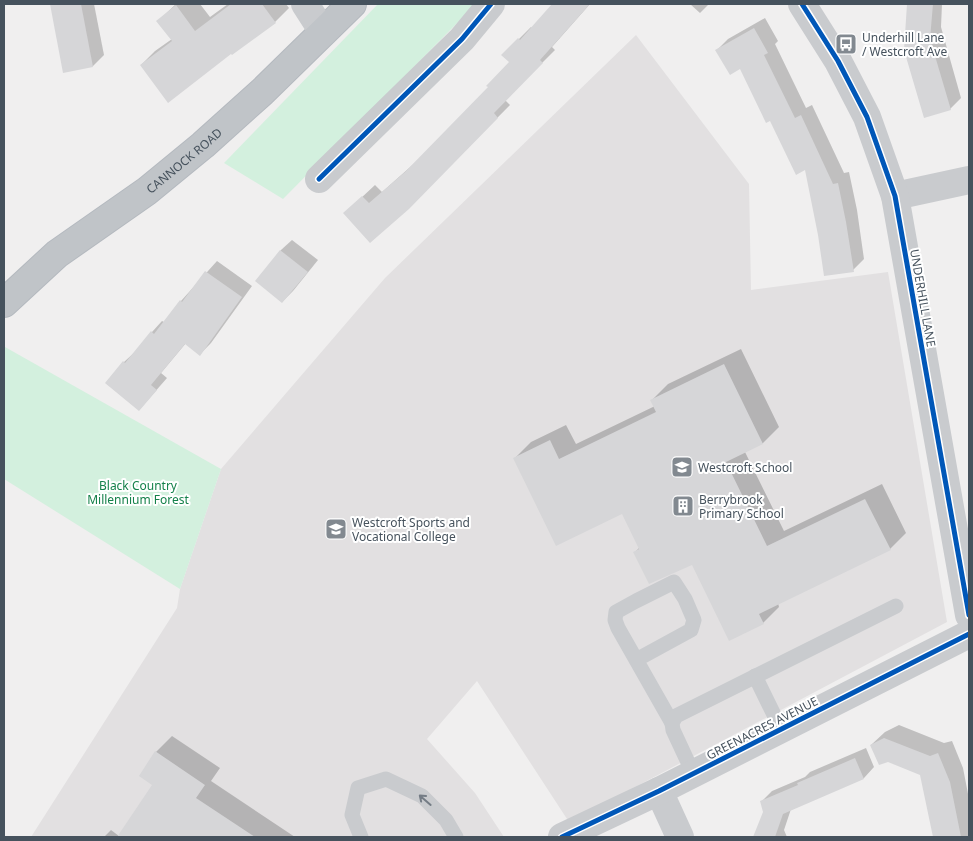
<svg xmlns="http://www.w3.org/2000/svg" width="973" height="841" viewBox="0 0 973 841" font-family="'Noto Sans',sans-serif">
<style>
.education{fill:#e2e0e1}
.green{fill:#d3f0de}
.shadow{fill:#0003}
.building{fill:#d6d6d8}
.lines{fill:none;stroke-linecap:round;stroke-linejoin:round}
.trunk-casing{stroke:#b4b9bf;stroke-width:30}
.service{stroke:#c9cbce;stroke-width:15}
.minor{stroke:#c9cbce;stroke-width:28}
.tertiary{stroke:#c9cbce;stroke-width:28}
.trunk{stroke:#c0c4c8;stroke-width:28}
.cycleway-casing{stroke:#fff;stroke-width:8}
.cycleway{stroke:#0057b8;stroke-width:5}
.oneway{stroke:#747c85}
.labels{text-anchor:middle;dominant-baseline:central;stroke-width:4;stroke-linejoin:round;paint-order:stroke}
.poi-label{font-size:12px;fill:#46525d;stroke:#fff;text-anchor:start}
.street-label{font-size:12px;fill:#46525d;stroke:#fff}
.park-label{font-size:12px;fill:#14814a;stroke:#fff}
</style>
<rect width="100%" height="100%" fill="#f0efef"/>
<polygon class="education" points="636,35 749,184 751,290 888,272 947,622 569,822 477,681 427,739 475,793 504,837 31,837 177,608 180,589 221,469 385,278"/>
<g class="green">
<polygon points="378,4 476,4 283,199 224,163"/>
<polygon points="5,347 221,469 180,589 4,479 4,348"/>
</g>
<g class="shadow">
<polygon points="51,4 94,4 104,55 93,66 64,72"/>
<polygon points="176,4 200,4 210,17 228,4 286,4 289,8 275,22 141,65 155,51 172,39 158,21"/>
<polygon points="554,4 590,4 552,47 555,50 505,100 510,105 408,208 345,213 375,185 382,192 417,161 490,87 510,62 503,55 531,27 532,28"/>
<polygon points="690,4 709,4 700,13"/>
<polygon points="908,4 942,4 941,27 961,98 950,109 905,50"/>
<polygon points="765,18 778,41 775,44 806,108 812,105 844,173 849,172 857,210 864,259 853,270 806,169 771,119 740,67 717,50 728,39"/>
<polygon points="292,240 318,260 293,291 282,302 257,281 281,250"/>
<polygon points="217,261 252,286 211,343 200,354 186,343 161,373 167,378 139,410 106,383 124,362 135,352 152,332 162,321 164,322 181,301"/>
<polygon points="741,349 779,427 763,443 745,452 784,531 882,484 906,533 890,549 778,603 779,607 763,623 692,563 635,552 640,547 623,513 515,458 531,442 566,425 576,444 655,406 652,400 668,384"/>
<polygon points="899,725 944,743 952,741 963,768 969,799 969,837 934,837 921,774 871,745 885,732"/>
<polygon points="172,736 220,768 211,781 295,837 174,837 168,833 165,837 104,837 111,830 119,836 154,784 156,752"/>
<polygon points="866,748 874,767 864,778 791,809 784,830 787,837 754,837 764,812 761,802 772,791 805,777 810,772"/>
</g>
<g class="building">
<polygon points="50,4 81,4 93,67 63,73"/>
<polygon points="231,4 262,4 276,23 232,55 231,54 168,103 140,65 172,41 156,21 176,5 195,31"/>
<polygon points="552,4 590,4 540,60 543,63 494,113 498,118 409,209 370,243 343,213 362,196 369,203 405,172 488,87 486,86 509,62 501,55 518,38 520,40"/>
<polygon points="907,4 933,4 930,39 951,110 924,118 904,50"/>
<polygon points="754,28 768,53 764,55 795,118 801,115 833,184 838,183 846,222 854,272 824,276 818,235 805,170 796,175 770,121 766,123 740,69 730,75 715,50"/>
<polygon points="280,250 308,272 282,303 255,281"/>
<polygon points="205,271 242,297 200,356 185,344 151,385 157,390 139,411 105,383 123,361 125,363 151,331 154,334 180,300 182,302"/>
<polygon points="724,364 763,444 726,462 767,546 865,499 891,550 759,614 764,624 729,641 692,565 649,584 633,552 639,549 622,514 556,546 513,458 550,440 559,459 656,412 650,400"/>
<polygon points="884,738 930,756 938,753 950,782 961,837 933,837 920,775 888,762 879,765 870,745"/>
<polygon points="155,751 205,785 196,798 255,837 117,837 152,785 139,776"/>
<polygon points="855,758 864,779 783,814 775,837 753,837 763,812 760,801 798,785 797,783"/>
</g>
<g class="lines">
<g class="trunk-casing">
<g id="trunk">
<path id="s1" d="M4,303l53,-49 90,-63 56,-46 59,-53 90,-88"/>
</g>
</g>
<g class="service">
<polyline points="636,660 691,630 694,620 685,599 674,582 636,601 616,612 615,620 618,628 672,723"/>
<polyline points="755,676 781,729"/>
<polyline points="693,773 673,730 672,723 676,716 896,606"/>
<polyline points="361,837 352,815 358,788 386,779 422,796 446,820 456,837"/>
</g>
<g class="minor">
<polyline points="305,4 323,32"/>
<polyline points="319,179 462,39 491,4"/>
<polyline points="895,196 969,180"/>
<polyline points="659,791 680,837"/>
<polyline points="562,837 659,791 969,634"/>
</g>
<polyline class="tertiary" points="802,4 838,61 867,117 895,196 969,615"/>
<use href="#trunk" class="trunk"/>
<g class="cycleway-casing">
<g id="cycleway">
<polyline points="802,4 838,61 867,117 895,196 969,615"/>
<polyline points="319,179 462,39 491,4"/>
<polyline points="562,837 659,791 969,634"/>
</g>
</g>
<use href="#cycleway" class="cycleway"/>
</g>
<defs><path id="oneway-shaft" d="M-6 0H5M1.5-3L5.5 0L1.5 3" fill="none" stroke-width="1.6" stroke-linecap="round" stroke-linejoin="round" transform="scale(1.25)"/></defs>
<use class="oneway" href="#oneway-shaft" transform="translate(425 800) rotate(-139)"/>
<defs>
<g id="bus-square" transform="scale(1.125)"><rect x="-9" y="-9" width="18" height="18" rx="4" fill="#828990" stroke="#fff"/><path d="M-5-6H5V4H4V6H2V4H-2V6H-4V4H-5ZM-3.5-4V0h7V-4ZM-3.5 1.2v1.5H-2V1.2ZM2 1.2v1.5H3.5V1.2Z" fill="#fff"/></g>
<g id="school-square" transform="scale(1.125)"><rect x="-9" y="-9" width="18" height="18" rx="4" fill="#828990" stroke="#fff"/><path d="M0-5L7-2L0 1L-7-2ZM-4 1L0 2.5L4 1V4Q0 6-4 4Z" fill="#fff"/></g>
<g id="building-square" transform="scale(1.125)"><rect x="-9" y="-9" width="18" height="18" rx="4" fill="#828990" stroke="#fff"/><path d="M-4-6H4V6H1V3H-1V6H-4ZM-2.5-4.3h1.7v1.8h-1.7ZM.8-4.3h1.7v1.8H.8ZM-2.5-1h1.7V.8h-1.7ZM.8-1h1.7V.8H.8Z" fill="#fff"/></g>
</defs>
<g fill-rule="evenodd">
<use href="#bus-square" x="846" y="44"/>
<use href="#school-square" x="682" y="467"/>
<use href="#building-square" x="683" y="506"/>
<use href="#school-square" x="336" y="529"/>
</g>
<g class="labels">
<g class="poi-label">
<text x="862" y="37">Underhill Lane<tspan x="862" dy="14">/ Westcroft Ave</tspan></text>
<text x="698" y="467">Westcroft School</text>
<text x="699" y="499">Berrybrook<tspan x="699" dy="14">Primary School</tspan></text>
<text x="352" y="522">Westcroft Sports and<tspan x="352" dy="14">Vocational College</tspan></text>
</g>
<g class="street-label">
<text stroke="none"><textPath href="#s1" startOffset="230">CANNOCK ROAD</textPath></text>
<text transform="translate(923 298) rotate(80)">UNDERHILL LANE</text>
<text transform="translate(762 728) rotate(-27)">GREENACRES AVENUE</text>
</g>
<g class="park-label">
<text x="138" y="485">Black Country<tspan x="138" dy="14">Millennium Forest</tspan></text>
</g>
</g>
<rect width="973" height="841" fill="none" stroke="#46525d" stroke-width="10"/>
</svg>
